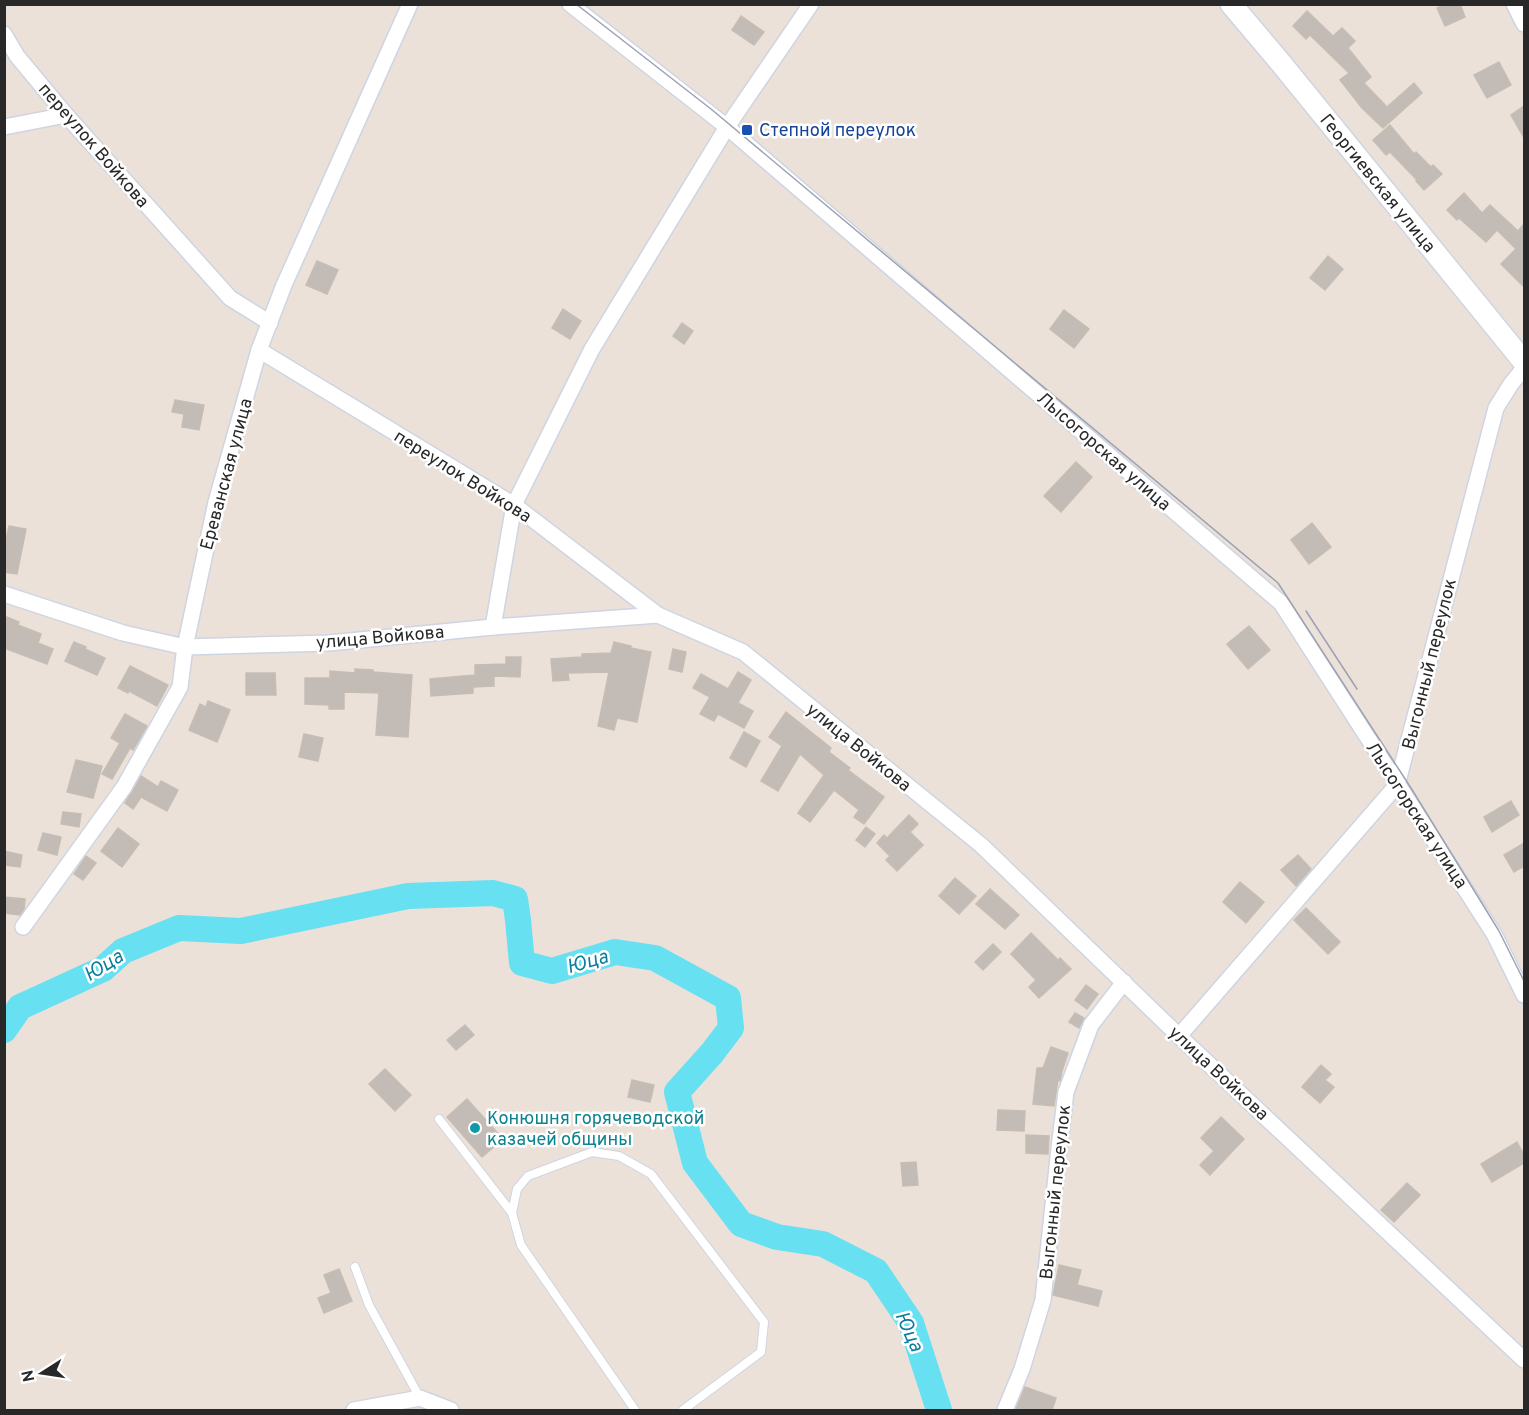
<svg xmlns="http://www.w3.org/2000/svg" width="1529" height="1415" font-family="Overpass,sans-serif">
<rect width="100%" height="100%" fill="#ebe1d9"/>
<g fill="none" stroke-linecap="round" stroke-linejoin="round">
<path stroke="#67e0f2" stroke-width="26" d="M4,1030L20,1007L103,969L123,951L179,928L241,931L408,896L493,893L515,899L518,920L522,963L552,971L615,952L655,958L728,998L731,1028L712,1053L677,1092L695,1163L741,1224L777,1237L823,1244L876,1271L911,1323L939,1410"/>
</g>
<g fill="#c3bbb6" stroke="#c6bdb3" stroke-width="1.5">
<path d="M1446,4H1460L1465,17L1445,26L1437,8Z"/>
<path d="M1307,11L1333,36L1342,28L1355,41L1348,48L1371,77L1364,83L1387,107L1414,83L1422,93L1383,128L1362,108L1340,80L1349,73L1310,35L1306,39L1293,26Z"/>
<path d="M741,16L764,32L754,45L732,30Z"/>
<path d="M1499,62L1511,85L1487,98L1474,75Z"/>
<path d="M1524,106V138L1511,115Z"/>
<path d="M1390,125L1414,154L1416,152L1431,167L1433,165L1442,174L1424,190L1416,181L1417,180L1390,152L1386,155L1373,140Z"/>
<path d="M1464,193L1482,213L1490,205L1518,231L1524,224V287L1501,264L1516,249L1497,230L1486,242L1459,218L1457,220L1447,210Z"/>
<path d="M1328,256L1343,269L1325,290L1310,278Z"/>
<path d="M317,261L338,270L327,294L306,285Z"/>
<path d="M563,309L581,321L570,339L552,328Z"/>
<path d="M1064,310L1089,329L1074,348L1050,329Z"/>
<path d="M682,323L693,331L684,344L673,336Z"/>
<path d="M175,400L204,405L199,430L182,427L184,414L172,412Z"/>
<path d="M1076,462L1092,477L1061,512L1044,496Z"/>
<path d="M1312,523L1331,547L1309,564L1291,540Z"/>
<path d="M9,526L26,529L17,574L4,572V547Z"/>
<path d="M4,616L19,622L18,625L41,634L38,643L53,649L47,664L4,648Z"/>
<path d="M1249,626L1270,650L1248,669L1227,644Z"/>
<path d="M74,642L86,647L85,649L105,658L97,675L65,661Z"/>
<path d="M614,642L631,646V648L651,652L637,722L617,718L614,730L598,726L609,672L568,673L569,680L553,681L551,659L582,657V654L611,653Z"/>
<path d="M673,649L686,652L682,672L669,669Z"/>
<path d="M506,657H521L520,677L494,676V686L473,687V693L431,696L430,679L475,675V665L506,664Z"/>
<path d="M130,666L168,685L157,706L129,691L128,693L118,688Z"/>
<path d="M355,669L373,670V672L412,675L408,737L376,735L379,693L344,692V709H329V705L305,704V678H330V671L355,673Z"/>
<path d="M738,672L751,680L738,703L753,711L744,728L718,714L714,721L700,714L710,697L693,688L701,674L728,689Z"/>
<path d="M246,673H275L276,695H246Z"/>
<path d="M208,701L230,710L217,742L189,730L200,704L206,707Z"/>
<path d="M786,712L831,748L829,752L850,768L848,770L884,797L864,824L854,817L859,810L834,790L810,822L798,813L824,775L800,754L778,791L761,781L782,746L769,737Z"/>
<path d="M125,714L147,726L133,750L130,748L112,779L102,774L120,743L111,738Z"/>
<path d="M744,732L760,741L746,767L730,758Z"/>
<path d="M304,734L323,738L318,761L299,757Z"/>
<path d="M76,760L102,766L93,798L67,792Z"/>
<path d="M141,776L158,787L161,781L178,790L167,811L141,797L133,809L125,803Z"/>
<path d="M1511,801L1519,815L1492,832L1484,817Z"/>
<path d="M63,812L81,814L79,827L61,824Z"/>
<path d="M909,815L918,824L910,832L923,845L897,871L886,860L890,856L877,843L884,835L887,838Z"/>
<path d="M866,827L875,834L865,847L856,840Z"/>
<path d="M118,828L139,844L122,867L101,851Z"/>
<path d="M43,833L61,837L57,855L38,850Z"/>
<path d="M1524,843V866L1514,872L1504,855Z"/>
<path d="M4,851L22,855L20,867L4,865Z"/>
<path d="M1298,855L1311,869L1296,886L1281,870Z"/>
<path d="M86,856L96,863L83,880L74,874Z"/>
<path d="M955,878L976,896L959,914L939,896Z"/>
<path d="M1240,882L1264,902L1246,923L1223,902Z"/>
<path d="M990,889L1019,915L1005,929L976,904Z"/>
<path d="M4,897L25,899L24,909L20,915L4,913Z"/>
<path d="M1306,908L1340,942L1328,954L1294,920Z"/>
<path d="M1031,933L1058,960L1060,958L1071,969L1039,998L1029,987L1036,980L1011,954Z"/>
<path d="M993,944L1001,952L983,970L975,962Z"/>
<path d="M1086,985L1098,994L1087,1009L1075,1000Z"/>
<path d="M1075,1013L1084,1018L1079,1028L1069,1022Z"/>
<path d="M465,1025L474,1035L456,1050L447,1040Z"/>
<path d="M1051,1047L1068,1053L1062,1071L1061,1077L1060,1081L1058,1080L1054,1106L1033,1104L1037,1068H1043Z"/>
<path d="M1321,1065L1331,1074L1325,1080L1334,1087L1320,1103L1302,1087Z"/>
<path d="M385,1069L411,1095L395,1111L369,1084Z"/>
<path d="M632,1080L654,1085L650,1102L628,1097Z"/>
<path d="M467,1099L503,1139L482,1157L447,1117Z"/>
<path d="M998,1110L1025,1111L1024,1131L997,1130Z"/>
<path d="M1221,1117L1244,1139L1210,1175L1200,1165L1214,1151L1201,1138Z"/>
<path d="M1026,1135L1049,1136L1048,1154L1026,1153Z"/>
<path d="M1517,1142L1524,1155V1163L1492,1182L1481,1164Z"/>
<path d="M916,1162L918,1185L903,1186L901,1163Z"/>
<path d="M1407,1183L1420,1195L1394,1222L1381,1210Z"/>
<path d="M1059,1265L1081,1270L1077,1285L1102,1291L1098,1306L1053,1295Z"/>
<path d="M339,1269L352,1301L324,1313L318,1298L331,1293L324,1275Z"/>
<path d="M1025,1387L1056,1398L1052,1410H1022L1016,1409Z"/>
</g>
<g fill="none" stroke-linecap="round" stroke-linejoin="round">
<defs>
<g id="service">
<path d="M439,1119L512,1213"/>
<path d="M355,1267L369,1305L420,1398"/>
<path d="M635,1410L521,1245L512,1213L517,1189L528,1176L592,1152L619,1156L651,1174L764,1322L761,1352L683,1410"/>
</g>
<g id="minor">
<path d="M570,4L727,127L1281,603L1494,934L1524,995"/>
<path d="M1514,4L1524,24"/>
<path d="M4,34L17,56L66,115L230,298L270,323"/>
<path d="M4,127L66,115"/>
<path d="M259,350L514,505L658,615"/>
<path d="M4,594L123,633L185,647L329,643L493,627L658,615L743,652L981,845L1179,1036L1524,1360"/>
<path d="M493,627L514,505L592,349L727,127L811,4"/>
<path d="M23,927L124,787L180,687L185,647L216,502L259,350L284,285L410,4"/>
<path d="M1179,1036L1397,785L1496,408L1511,384L1524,368"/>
<path d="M354,1410L420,1398L451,1410"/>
<path d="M1005,1410L1022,1369L1043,1300L1059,1148L1066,1092L1091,1025L1124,982"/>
</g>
<path id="secondary" d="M1231,4L1280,62L1524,362"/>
</defs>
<use href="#service" stroke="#ced5e2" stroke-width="10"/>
<use href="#minor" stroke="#ced5e2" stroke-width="18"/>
<use href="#secondary" stroke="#ced5e2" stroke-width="24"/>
<use href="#service" stroke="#fff" stroke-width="8"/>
<use href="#minor" stroke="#fff" stroke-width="15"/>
<use href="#secondary" stroke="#fff" stroke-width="21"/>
<g stroke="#9ca2b3" stroke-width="1.5">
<path d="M576,4L711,109L1278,583L1411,788L1499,931L1524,981"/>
<path d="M1306,611L1357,689"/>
</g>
</g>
<rect fill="#1a4fb4" stroke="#fff" stroke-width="2" x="741" y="124" width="12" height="12" rx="3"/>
<circle fill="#0f9aa8" stroke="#fff" stroke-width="2" cx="475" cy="1128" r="6"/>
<g text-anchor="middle" stroke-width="5" stroke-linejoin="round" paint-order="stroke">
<g font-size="18" fill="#164399" stroke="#fff" text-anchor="start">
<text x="759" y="136">Степной переулок</text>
</g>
<g font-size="18" fill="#282828" stroke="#fff">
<text transform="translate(94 145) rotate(49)" y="6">переулок Войкова</text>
<text transform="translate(1378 183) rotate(51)" y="6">Георгиевская улица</text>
<text transform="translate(1104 451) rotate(41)" y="6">Лысогорская улица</text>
<text transform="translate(226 474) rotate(-75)" y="6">Ереванская улица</text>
<text transform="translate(463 476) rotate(32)" y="6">переулок Войкова</text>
<text transform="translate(380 637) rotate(-5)" y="6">улица Войкова</text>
<text transform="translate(1429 664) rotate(-76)" y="6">Выгонный переулок</text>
<text transform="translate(859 747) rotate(39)" y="6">улица Войкова</text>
<text transform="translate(1417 815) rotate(57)" y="6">Лысогорская улица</text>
<text transform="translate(1219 1073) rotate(43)" y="6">улица Войкова</text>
<text transform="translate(1055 1192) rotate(-84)" y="6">Выгонный переулок</text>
</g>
<g font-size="18" fill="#0d838f" stroke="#fff" text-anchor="start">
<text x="487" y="1124">Конюшня горячеводской<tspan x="487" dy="21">казачей общины</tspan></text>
</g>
<g font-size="20" font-style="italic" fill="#097d9c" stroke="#fff">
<text transform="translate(587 961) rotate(-16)" y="7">Юца</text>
<text transform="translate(103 965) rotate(-32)" y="7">Юца</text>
<text transform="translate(910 1331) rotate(66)" y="7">Юца</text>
</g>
</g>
<rect width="1529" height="1415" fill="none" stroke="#282828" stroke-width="12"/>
<g transform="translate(42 1373) rotate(258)" stroke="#ffffff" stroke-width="4.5" paint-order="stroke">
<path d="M0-4.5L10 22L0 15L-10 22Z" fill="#282828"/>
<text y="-9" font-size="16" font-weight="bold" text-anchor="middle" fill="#282828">N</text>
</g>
</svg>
